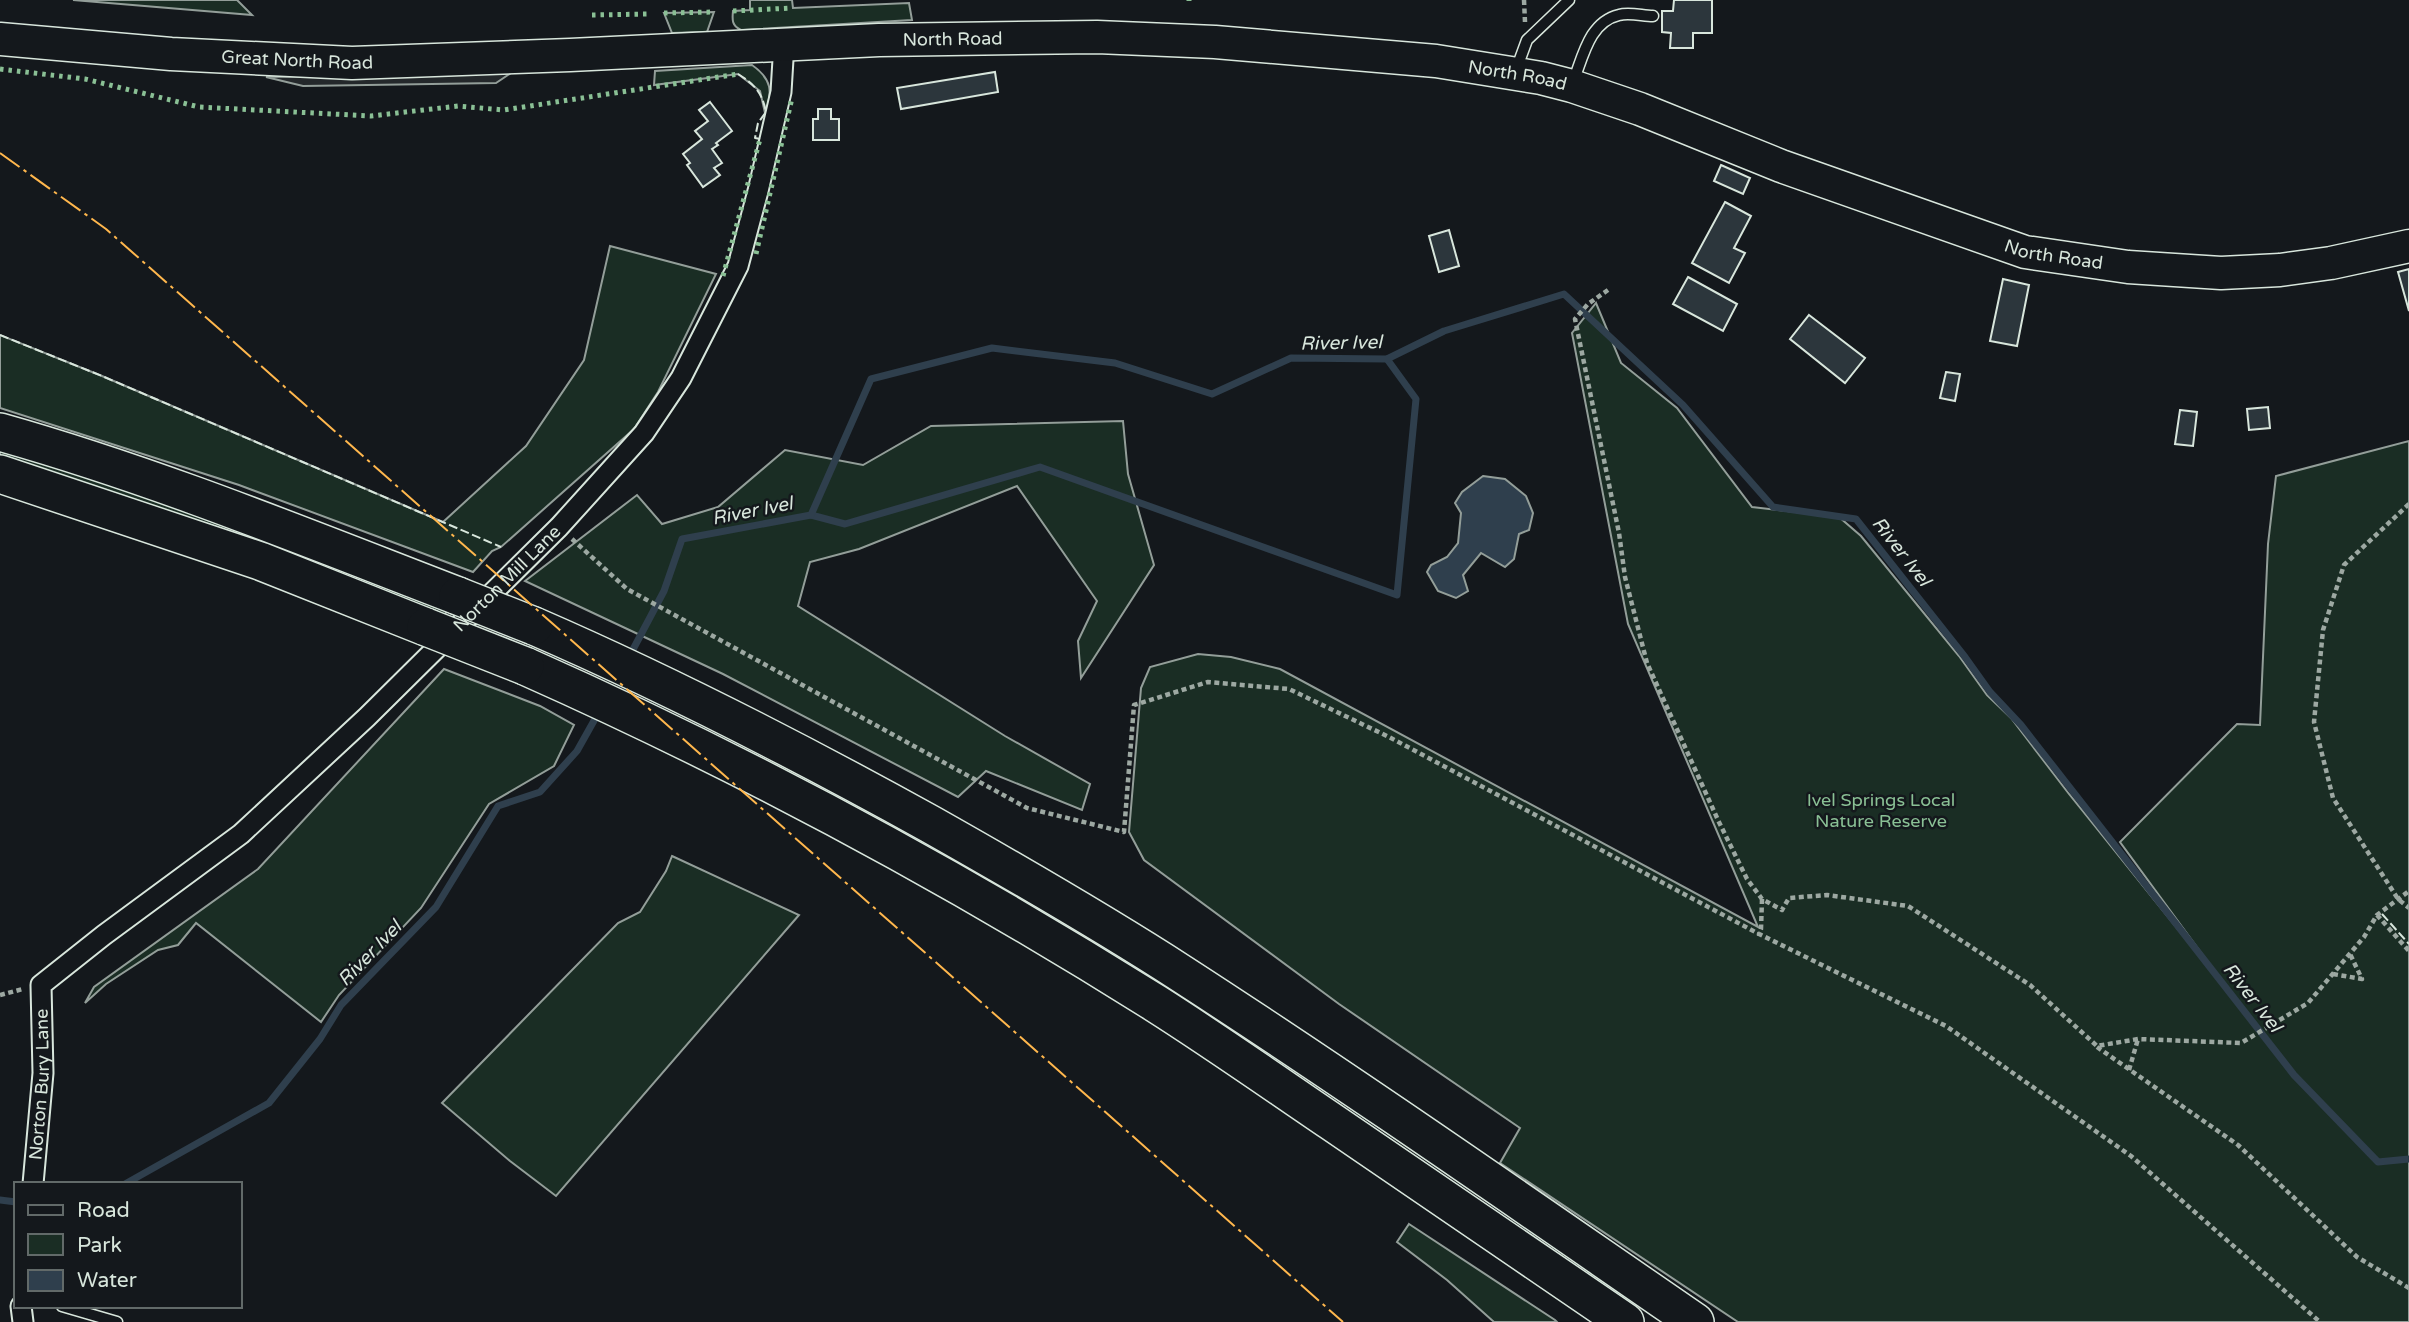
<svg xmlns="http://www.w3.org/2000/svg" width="2409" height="1322" font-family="'Varela Round',sans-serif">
<rect width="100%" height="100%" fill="#14181c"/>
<g fill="#1a2d24" stroke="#939e99" stroke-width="2">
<path d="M73,0H237L252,15Z"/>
<path d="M750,0H792L793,8L909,3L912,20L741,30C732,26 732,20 733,11L750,10Z"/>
<path d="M714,12L707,32L672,33L664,13Z"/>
<path d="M752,65C772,79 773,92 765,113L760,91L738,74L654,85L655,71Z"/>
<path d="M610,246L716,274L658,392L634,429L501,547L492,551L473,572L239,485L0,408V335L102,376L443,522L526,446L584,360Z"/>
<path d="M1596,303L1621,363L1677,408L1752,507L1839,517L1861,536L1959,656L1987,695L2011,718L2069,794L2243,1010L2120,842L2237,724L2260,725L2268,544L2276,476L2409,441V1322H1738L1500,1163L1520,1128L1339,1004L1144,860L1129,832L1141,688L1150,667L1198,654L1231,657L1280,669L1758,927L1628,624L1572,333Z"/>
<path d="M1123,421L1128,474L1154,565L1081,678L1078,641L1097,601L1017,486L859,549L810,562L798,606L1005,736L1090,784L1082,810L986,771L958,797L723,674L525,581L637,495L662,524L718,507L785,450L863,465L931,426Z"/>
<path d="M0,448L142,493L449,607L444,616L0,458Z"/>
<path d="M444,669L540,706L574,725L554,766L489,804L421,908L339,995L321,1022L196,923L178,945L158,950L106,984L85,1003L94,987L258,869Z"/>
<path d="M672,856L799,915L556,1196L510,1161L442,1103L618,923L640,912L666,871Z"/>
<path d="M1409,1224L1555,1320L1557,1322H1494L1447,1280L1397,1242Z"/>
</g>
<path fill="#24282b" stroke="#939e99" stroke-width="2" d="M511,73L496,83L303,86L266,77Z"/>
<path fill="#2f3f4d" stroke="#939e99" stroke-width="2" d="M1483,476L1505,479L1526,496L1533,513L1529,530L1519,534L1514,559L1505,567L1481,553L1463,575L1468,591L1456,598L1438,591L1427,572L1431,565L1447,557L1458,543L1461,513L1455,503L1462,492Z"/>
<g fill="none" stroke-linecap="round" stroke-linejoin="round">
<g stroke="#2f3f4d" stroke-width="7">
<path d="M811,515L845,524L1040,467L1397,595L1416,399L1387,359"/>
<path d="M629,657L664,591L682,539L811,515L871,379L992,348L1115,363L1212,394L1291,358L1387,359L1444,331L1564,294L1683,405L1773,507L1856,519L1965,657L1990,692L2021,725L2294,1075L2378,1162L2409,1159"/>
<path d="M125,1184L269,1103L320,1039L341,1005L436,907L498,806L540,792L577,751L600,710"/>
<path d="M0,1200L16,1202"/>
</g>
</g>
<g fill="#2c363c" stroke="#d8e6dc" stroke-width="2">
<path d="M1674,0H1712V33H1693V48H1670L1671,33L1662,32V11H1673Z"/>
<path d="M995,72L998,92L901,109L897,88Z"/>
<path d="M710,102L732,131L716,143L718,145L712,149L722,163L714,168L720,175L703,187L687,165L690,163L683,154L702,139L695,131L708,121L699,110Z"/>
<path d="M818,109H831V119H839V140H813V119H818Z"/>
<path d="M1721,165L1750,178L1743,194L1714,181Z"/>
<path d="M1725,202L1751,216L1734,248L1745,253L1729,283L1692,263Z"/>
<path d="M1449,230L1459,266L1439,272L1429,236Z"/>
<path d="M2409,269V311L2398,272Z"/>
<path d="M1688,277L1737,304L1723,331L1673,304Z"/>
<path d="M2003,279L2029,285L2017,346L1990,341Z"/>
<path d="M1809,315L1865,358L1845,383L1790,339Z"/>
<path d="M1946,372L1960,374L1955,401L1940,398Z"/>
<path d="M2268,407L2270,428L2249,430L2247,409Z"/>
<path d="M2180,410L2197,412L2193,446L2175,444Z"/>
</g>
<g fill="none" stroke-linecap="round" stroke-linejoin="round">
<defs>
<g id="service">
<path d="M1516,70L1527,40L1569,0"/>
<path d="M1573,82C1583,57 1589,22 1619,15C1629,12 1643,16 1653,16"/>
<path d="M62,1306L117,1322"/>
</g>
<g id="minor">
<path id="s1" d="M33,1184L43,1073L41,985L104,935L241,834L367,717L559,527L644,433L681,378L738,266L758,191L781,92L784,43"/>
<path d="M21,1306L23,1322"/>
</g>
<g id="primary">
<path id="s2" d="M0,39L171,54L352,63L570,55L879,40L1097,37L1215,42L1436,61L1541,78L1572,86L1640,109L1781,166L2025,252L2128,267L2221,273L2280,270L2331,263L2409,246"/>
</g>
<g id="motorway">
<path d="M0,432C156,476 307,538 458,596"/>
<path d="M0,474L260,561L426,627"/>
<path d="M534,626C670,685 800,752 930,824C1015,872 1100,921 1182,974C1355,1086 1525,1205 1695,1322"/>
<path d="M525,666C743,763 953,876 1155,1003C1215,1041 1273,1082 1332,1122C1430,1189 1528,1255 1625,1322"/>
</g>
</defs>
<use href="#service" stroke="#d8e6dc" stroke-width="13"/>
<use href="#minor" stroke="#d8e6dc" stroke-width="23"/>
<use href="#primary" stroke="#d8e6dc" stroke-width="35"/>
<use href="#motorway" stroke="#d8e6dc" stroke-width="40"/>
<g stroke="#9da8a2" stroke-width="4.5" stroke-dasharray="5 3.5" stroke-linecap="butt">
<path d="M1524,0L1525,22"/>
<path d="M1608,290L1588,304L1575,319L1619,533L1625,577L1647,663L1718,820L1747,879L1762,899L1782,910L1789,898L1827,895L1908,906L2030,985L2097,1046L2138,1039L2241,1043L2308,1003L2364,937L2377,915L2409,891"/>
<path d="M2409,504L2344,565L2323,630L2314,722L2333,798L2398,899L2409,908"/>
<path d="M572,539L627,589L1027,808L1124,832L1134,705L1208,682L1289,689L1389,737L1759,934"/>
<path d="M1762,899L1761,929L1759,934L1946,1026L2131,1156L2320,1322"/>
<path d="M2377,915L2409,951"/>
<path d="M2333,974L2362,979L2350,954"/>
<path d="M0,995L23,989"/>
<path d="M2097,1047L2238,1145L2357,1257L2409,1288"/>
<path d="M2129,1070L2138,1039"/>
</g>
<use href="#service" stroke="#14181c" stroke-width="10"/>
<use href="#minor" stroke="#14181c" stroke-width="19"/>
<use href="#primary" stroke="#14181c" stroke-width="32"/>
<use href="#motorway" stroke="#14181c" stroke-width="37"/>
<defs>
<g id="motorway-bridge">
<path d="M458,596L534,626"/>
<path d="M426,627L525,666"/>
</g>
</defs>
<use href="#motorway-bridge" stroke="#d8e6dc" stroke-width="40" stroke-linecap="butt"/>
<use href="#motorway-bridge" stroke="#14181c" stroke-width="37"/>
<g stroke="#8ac095" stroke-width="5" stroke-dasharray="3.5 5" stroke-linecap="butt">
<path d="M1189,0V1"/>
<path d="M733,11L792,8"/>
<path d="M664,13L714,12"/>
<path d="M592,15L649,14"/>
<path d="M0,69L85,79L199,107L371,116L458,106L504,110L738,74"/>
<path d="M756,254L792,98"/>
<path d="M723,276L760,139"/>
</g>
<g stroke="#d8e6dc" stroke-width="2" stroke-dasharray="9 3.5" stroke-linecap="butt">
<path d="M738,74C754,84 762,92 766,112L758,123L755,138L760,139"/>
<path d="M0,335L102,376L501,547"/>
<path d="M2382,914L2409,944"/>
</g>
<path stroke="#ffb74d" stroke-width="2" stroke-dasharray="24 5 3.5 5" stroke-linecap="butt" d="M0,153L106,229L1343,1322"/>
</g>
<g text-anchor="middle" stroke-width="5" stroke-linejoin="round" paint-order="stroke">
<g font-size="18" fill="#d8e6dc" stroke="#14181c">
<text dy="6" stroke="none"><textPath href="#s2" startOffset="954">North Road</textPath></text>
<text dy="6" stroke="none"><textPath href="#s2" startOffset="298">Great North Road</textPath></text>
<text dy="6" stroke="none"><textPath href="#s2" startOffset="1521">North Road</textPath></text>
<text dy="6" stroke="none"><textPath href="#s2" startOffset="2088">North Road</textPath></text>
<text dy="6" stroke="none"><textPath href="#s1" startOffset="819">Norton Mill Lane</textPath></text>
<text dy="6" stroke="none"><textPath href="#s1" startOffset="100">Norton Bury Lane</textPath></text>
</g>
<g font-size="18" fill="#8ac095" stroke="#14181c">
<text x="1881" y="806">Ivel Springs Local<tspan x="1881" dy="21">Nature Reserve</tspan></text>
</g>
<g font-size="19" font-style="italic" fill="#d8e6dc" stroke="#14181c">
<text transform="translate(1341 342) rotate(-1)" y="7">River Ivel</text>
<text transform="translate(752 510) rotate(-11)" y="7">River Ivel</text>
<text transform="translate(1902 551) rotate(52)" y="7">River Ivel</text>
<text transform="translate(369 953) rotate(-46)" y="7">River Ivel</text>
<text transform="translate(2253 997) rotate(52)" y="7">River Ivel</text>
</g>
</g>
<rect x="14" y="1182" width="228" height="126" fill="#14181c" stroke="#626a69" stroke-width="2"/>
<rect x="28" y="1205" width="35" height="10" fill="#14181c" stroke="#626a69" stroke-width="2"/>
<text x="77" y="1217" font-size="21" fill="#d8e6dc">Road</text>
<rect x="28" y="1234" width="35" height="21" fill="#1a2d24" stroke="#626a69" stroke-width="2"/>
<text x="77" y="1252" font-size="21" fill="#d8e6dc">Park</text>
<rect x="28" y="1270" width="35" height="21" fill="#2f3f4d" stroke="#626a69" stroke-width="2"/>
<text x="77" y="1287" font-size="21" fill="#d8e6dc">Water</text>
</svg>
